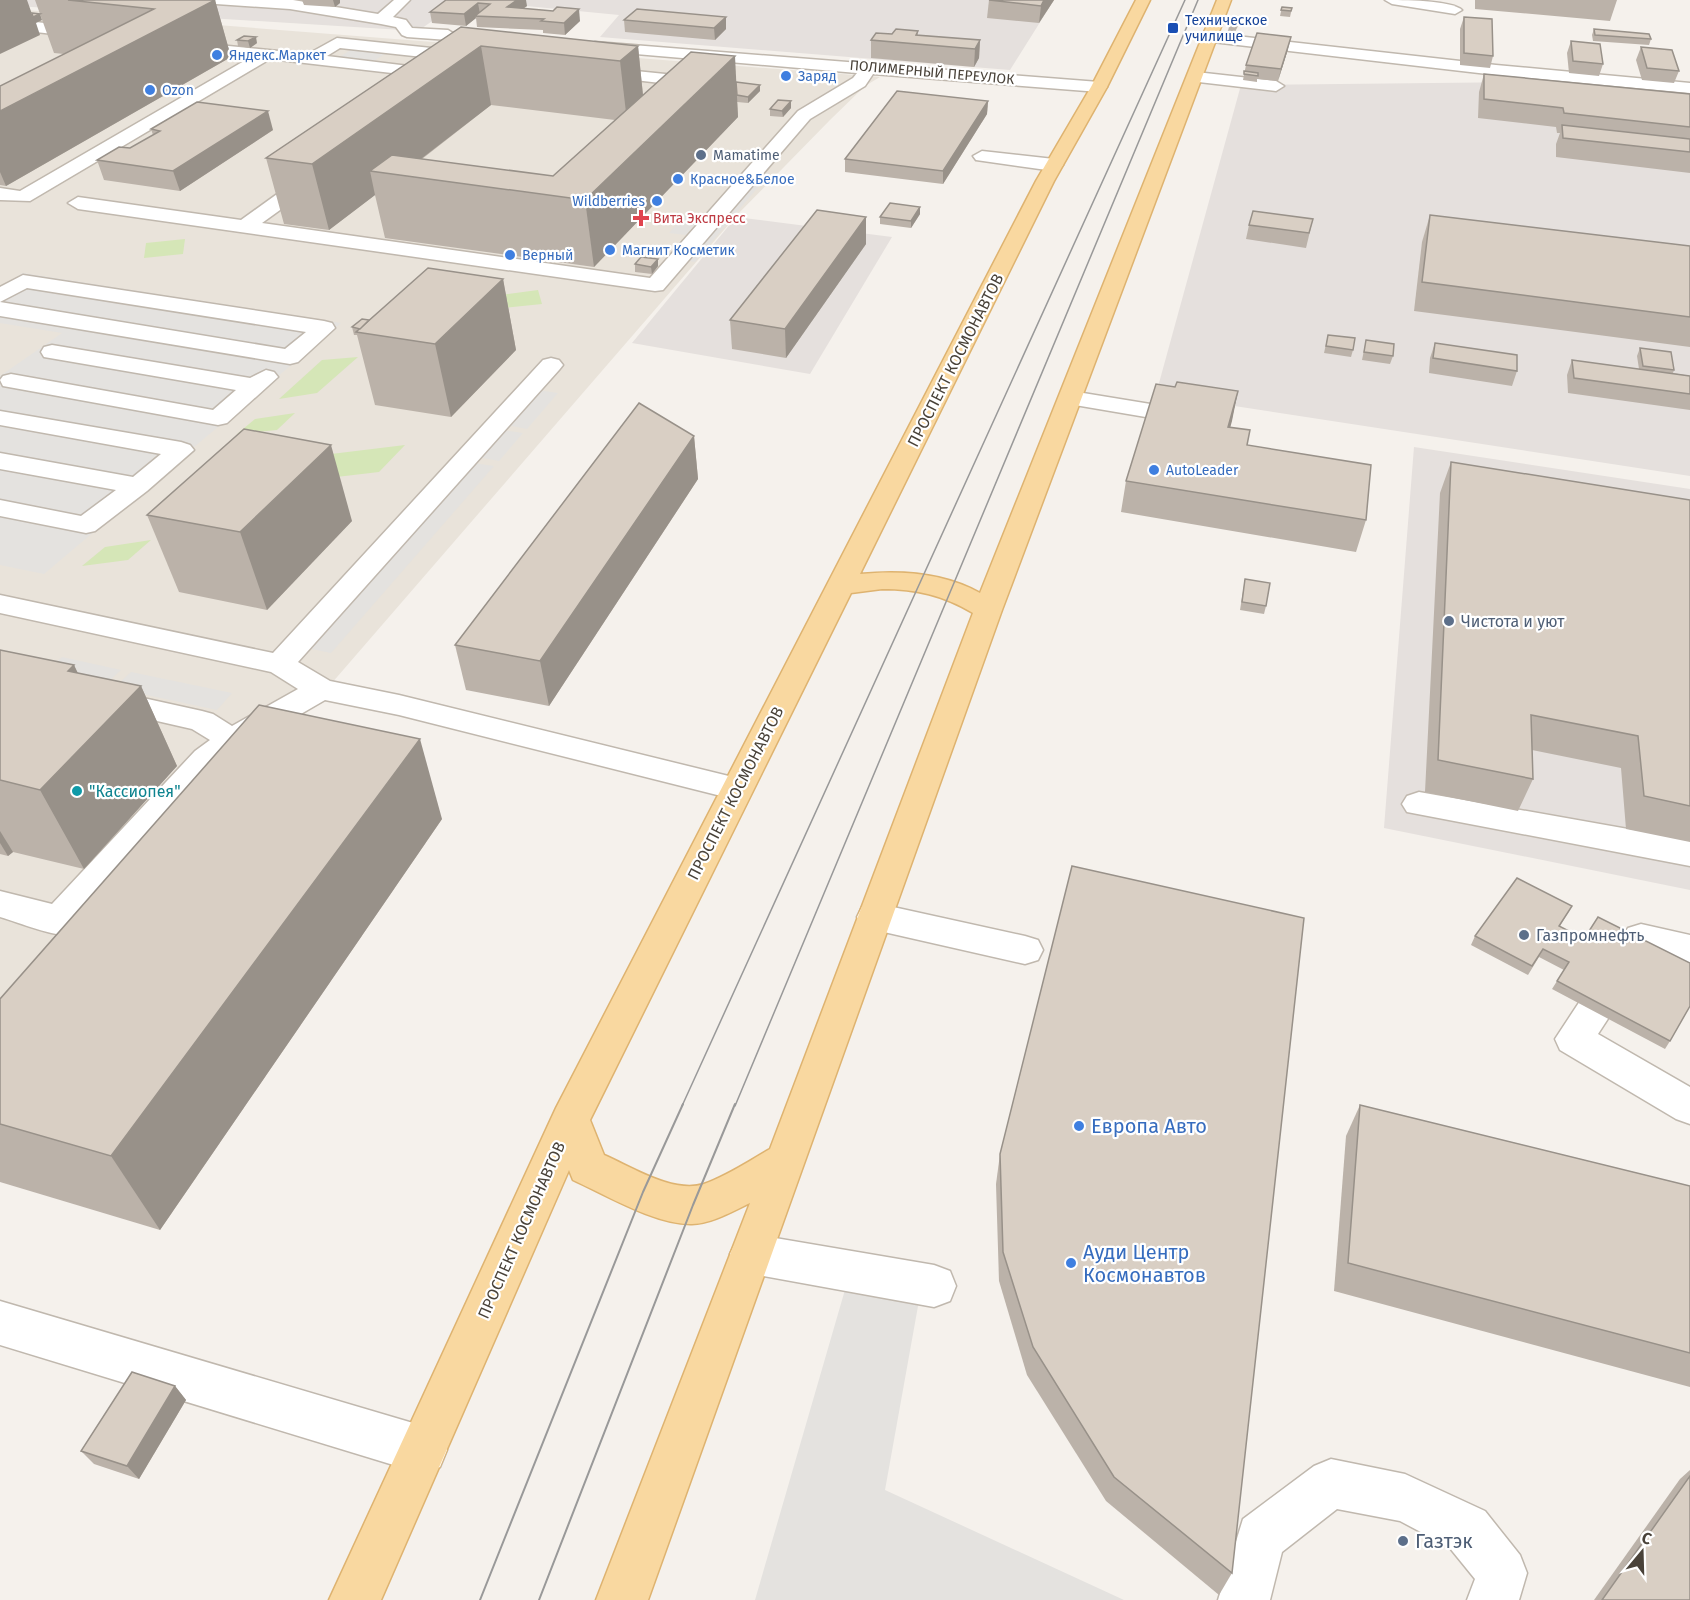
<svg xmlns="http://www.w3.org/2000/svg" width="1690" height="1600" font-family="'Fira Sans',sans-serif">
<rect width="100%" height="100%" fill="#f5f1ec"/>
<path fill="#e9e3da" d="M0,8L880,77L865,86L830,120L736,216L299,721L0,1010Z"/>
<g fill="#e5e0dd">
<path d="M0,0H462L418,31L0,5Z"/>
<path d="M465,0H1054L1010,70L600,37L619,15Z"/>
<path d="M1536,82L1690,94V476L1156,394L1241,85Z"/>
<path d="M736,217L892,237L810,374L632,343Z"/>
<path d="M1414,447L1690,489V890L1384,828Z"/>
</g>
<g fill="#d5e6b7">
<path d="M185,239L183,254L144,258L146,243Z"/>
<path d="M538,290L542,304L503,308L500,295Z"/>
<path d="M358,357L317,393L279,399L322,360Z"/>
<path d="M295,413L277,430L237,434L255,419Z"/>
<path d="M405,445L379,472L260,486L290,459Z"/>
<path d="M151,540L128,560L82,566L105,547Z"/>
</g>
<g fill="#e4e2df">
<path d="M354,48L388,52L372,62L338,58Z"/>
<path d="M761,172L770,173L695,262L685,260Z"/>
<path d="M685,216L702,218L686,235L669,233Z"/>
<path d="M23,273L341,323L44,574L0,565V376L62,333L0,323V288Z"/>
<path d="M538,390L558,393L527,429L507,425Z"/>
<path d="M502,430L523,433L499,461L478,457Z"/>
<path d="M473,463L494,466L331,653L307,648Z"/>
<path d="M62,657L121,670L104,686L44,674Z"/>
<path d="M131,672L232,693L217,710L114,688Z"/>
<path d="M849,1276L920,1295L885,1490L1124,1600H755Z"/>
</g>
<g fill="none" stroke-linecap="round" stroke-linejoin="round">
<defs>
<g id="minor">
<path d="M209,0H293L378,14L394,0H410L393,17L406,20L412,28L448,30L456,35L448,40L407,37L402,35L396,27L381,24L290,9L216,4Z"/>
<path d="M1385,0C1402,0 1451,0 1462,10L1455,14L1392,4Z"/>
<path d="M0,18L89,28L97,33L89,38L0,28Z"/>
<path d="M1210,33L1496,65L1690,83V93L1496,75L1204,41L1202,38L1204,35Z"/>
<path d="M337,38L469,52L477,57L469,62L340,48L327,56L450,71L452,74L444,79L270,59L30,201L0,200V188L20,191L251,57L185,49L179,47L177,44L179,41L308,54Z"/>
<path d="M595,42L1099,82L1107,87L1099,92L873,74L865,86L810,119L663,290L655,291L78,209L68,203L78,197L241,220L309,171L316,169L325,175L323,179L262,223L650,278L798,111L853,78L857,73L589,50L587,47Z"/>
<path d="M597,67L704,78L712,83L704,88L591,75L589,72Z"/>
<path d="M1196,72L1276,81L1284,86L1276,91L1190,81L1188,77L1190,73Z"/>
<path d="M982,151L1054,159L1063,165L1054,171L976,160L973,156Z"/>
<path d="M23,275L324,321L332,323L335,328L298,362L290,364L0,316V302L285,349L306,332L27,288L0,302V287Z"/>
<path d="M52,345L250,378L266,370L274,372L278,377L227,423L218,425L3,386L0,380L3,376L11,374L213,410L236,390L44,357L41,352L44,347Z"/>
<path d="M551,358L559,360L563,365L559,370L298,662L330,681L399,695L749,781L753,789L749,797L737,800L399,715L325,700L256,740L265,751L260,759L249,762L233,755L217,767L87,913L91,914L96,924L91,934C64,942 27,925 0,917V891L52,904L195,751L210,740L192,729L96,707L92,700L96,693L107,690L202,711L213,714L232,726L298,689L271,672L0,613V595L273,653L543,360Z"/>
<path d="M1071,391L1187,410L1196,412L1199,417L1196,422L1187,424L1063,403L1059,398L1063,393Z"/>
<path d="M0,411L181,442L190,445L194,450L147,491L95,531L86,533L0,516V500L81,516L116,490L0,469V453L133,477L161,454L0,425Z"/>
<path d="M1419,792L1690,840V866L1407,812L1402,804L1407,796Z"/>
<path d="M875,903L1025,936L1038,940L1043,950L1038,960L1025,964L862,927L857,917L862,907Z"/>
<path d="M1641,924L1690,935V963L1650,954L1598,1034L1690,1087V1124L1676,1119L1560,1050L1555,1039L1628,928Z"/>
<path d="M752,1234L934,1265L950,1271L956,1286L950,1301L934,1307L752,1274L737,1268L730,1254L737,1240Z"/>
<path d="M0,1301L423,1426L440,1433L447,1450L440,1467L423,1474L0,1345Z"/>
<path d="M1331,1459L1405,1474L1485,1511L1520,1555L1527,1573L1519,1600H1467L1475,1579L1449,1547L1400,1521L1337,1509L1282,1552L1270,1600H1218L1243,1519L1314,1466Z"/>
</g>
<path id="major" d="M1136,0H1150L1107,87L1054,181L860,574C900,570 945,573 980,593L1217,0H1231L1002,610L648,1600H596L750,1203C733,1211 711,1224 692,1224C656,1225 606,1195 573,1180L569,1170L381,1600H329L556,1108L1036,181L1091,87ZM882,589C916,589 943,595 973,613L770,1149C749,1161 727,1176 704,1184C673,1194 632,1167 604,1155L590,1120L851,593Z"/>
</defs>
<use href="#minor" stroke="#c0b8ae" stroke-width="3"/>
<use href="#major" stroke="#deb370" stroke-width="3"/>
<use href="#minor" fill="#fff" fill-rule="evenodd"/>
<use href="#major" fill="#f9d8a0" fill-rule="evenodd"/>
<g stroke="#999" stroke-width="1.5">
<path d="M682,1106L1185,0"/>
<path d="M735,1106L1198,0"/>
</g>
<g stroke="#999" stroke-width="2">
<path d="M480,1600L643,1192L683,1104"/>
<path d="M539,1600L693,1205L735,1104"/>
</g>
</g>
<g fill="#bbb2a9" fill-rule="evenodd">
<path d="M35,0H215L231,57L6,186L0,185V86L64,54L54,53Z"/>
<path d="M302,0H340V3L335,7L304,5Z"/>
<path d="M446,0L527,6L524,8L580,21L565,35L543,33V30L477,27L476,18L466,26L432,23L430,12Z"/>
<path d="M989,0H1054L1039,23L987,18Z"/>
<path d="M1475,0H1617L1610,21L1475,9Z"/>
<path d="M1282,7L1292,8L1290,17L1280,16Z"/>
<path d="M1464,17L1493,56L1490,68L1460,65V29Z"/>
<path d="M624,20L726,29L715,40L625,32Z"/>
<path d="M1229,26H1238L1235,32H1228Z"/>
<path d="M461,27L638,46L643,95L736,82L760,85V91L748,103L737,102L738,117L594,267L385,238L375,195L329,230L284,224L266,158ZM491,105L615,120L553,176L422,159Z"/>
<path d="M1594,29L1651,39L1649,45L1593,41L1592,35Z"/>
<path d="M918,31V35L980,40L979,58L974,67L871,58V40L892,34Z"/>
<path d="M237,40L257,43L250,48L238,46Z"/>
<path d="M1571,41L1603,64L1599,76L1569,73L1567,53Z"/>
<path d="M1641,47L1679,71L1674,83L1642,80L1636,60Z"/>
<path d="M1288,49L1278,81L1257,79V82L1243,80L1246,65Z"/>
<path d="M1484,74L1690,94V173L1556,157V144L1560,133H1557L1556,127L1478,118L1479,92Z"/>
<path d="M988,101L987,114L943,184L845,172V159Z"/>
<path d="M791,108L783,117L770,116V109Z"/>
<path d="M151,129L273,130L180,191L104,180L97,160L130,148L153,135Z"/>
<path d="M920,207V214L911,228L880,224V217Z"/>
<path d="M1430,215L1690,246V347L1414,311L1422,242Z"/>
<path d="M866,217V244L786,358L732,349L730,320Z"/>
<path d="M1313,219L1306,248L1246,239L1249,225Z"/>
<path d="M635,264L658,266L652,274L635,272Z"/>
<path d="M503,279L516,350L451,417L375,405L357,335H354L352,327L369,320Z"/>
<path d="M1328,335L1353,350L1351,357L1324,353Z"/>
<path d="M1366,340L1393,356L1390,364L1362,360Z"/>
<path d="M1435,343L1517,371L1512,386L1429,373L1430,358Z"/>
<path d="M1640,348L1674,370L1673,373L1690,376V410L1568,393L1567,375L1572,360L1639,369L1637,356Z"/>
<path d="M1175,387L1238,391L1230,427L1247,445L1366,520L1356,552L1121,512L1126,481Z"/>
<path d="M694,436L698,479L549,706L466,690L455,645Z"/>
<path d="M1451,462L1690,500V842L1626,829L1621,768L1532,750L1533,779L1518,811L1425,792L1440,493Z"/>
<path d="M147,515L352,521L267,610L179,592Z"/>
<path d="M1245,579L1266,606L1264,614L1240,610Z"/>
<path d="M0,650L74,665L77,673L141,686L177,766L84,869L13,852L8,856L0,854Z"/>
<path d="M442,819L160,1230L0,1182V999Z"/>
<path d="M1572,906L1560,926L1670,1041L1665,1049L1552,989L1564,970L1539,957L1528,975L1471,945L1475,936Z"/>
<path d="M1360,1105L1690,1186V1387L1334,1291L1346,1136Z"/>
<path d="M1000,1154L1232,1573L1219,1595L1106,1501L1027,1375L999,1281L996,1184Z"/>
<path d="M175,1386L186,1400L139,1479L94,1464L81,1451Z"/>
<path d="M1690,1470V1600H1594L1680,1479Z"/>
</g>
<g fill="#989189">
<path d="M0,0H27L33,17L40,14L42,20L36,23L40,35L0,54Z"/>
<path d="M215,0L231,57L6,186L0,172V111Z"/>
<path d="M333,0H340V3L335,7Z"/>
<path d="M517,0H526L527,6L511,17L507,7Z"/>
<path d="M1044,0H1054L1039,23L1041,6Z"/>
<path d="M478,3L480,14L475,16L476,18L466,26L464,14Z"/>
<path d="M579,9L580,21L565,35L564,23Z"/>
<path d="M726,17V29L715,40L714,28Z"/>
<path d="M256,37L257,43L250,48L248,41Z"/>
<path d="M1291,37L1288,49L1278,81L1281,69Z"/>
<path d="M980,40L979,58L974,67L975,49Z"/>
<path d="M481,46L491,105L400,175L370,171L375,195L329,230L312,164Z"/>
<path d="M638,46L644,106L627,121L620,61Z"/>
<path d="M735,56L738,117L594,267L585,200Z"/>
<path d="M760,85V91L748,103V97Z"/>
<path d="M791,101V108L783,117L782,111Z"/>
<path d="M988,101L987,114L943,184V171Z"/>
<path d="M268,111L273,130L180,191L173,171Z"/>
<path d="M920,207V214L911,228V221Z"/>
<path d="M866,217V244L786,358L785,329Z"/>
<path d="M658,259V266L652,274L651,267Z"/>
<path d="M503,279L516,350L451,417L435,344Z"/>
<path d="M1238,391L1232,421L1222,457L1228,427Z"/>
<path d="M694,436L698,479L549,706L540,661Z"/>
<path d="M331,445L352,521L267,610L240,532Z"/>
<path d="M74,665L103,725L141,686L177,766L84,869L40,790L68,671Z"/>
<path d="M420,739L442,819L160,1230L111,1156Z"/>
<path d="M0,831L13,852L8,856L0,843Z"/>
<path d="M175,1386L186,1400L139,1479L127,1466Z"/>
</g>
<g fill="#d9cfc4" stroke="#989189" stroke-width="1.5">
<path d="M68,0H215L0,111V86L154,9Z"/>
<path d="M446,0H517L507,7L553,11L557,7L579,9L564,23L541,21L544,19L475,16L490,4L478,3L464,14L430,12Z"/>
<path d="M989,0H1044L1041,6Z"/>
<path d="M1282,7L1292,8L1291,11L1281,10Z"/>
<path d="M637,9L726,17L714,28L624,20Z"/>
<path d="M32,13L40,14L33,17Z"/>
<path d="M1464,17L1492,19L1493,56L1464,53Z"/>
<path d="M1232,19L1239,20L1236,26H1229Z"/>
<path d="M461,27L638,46L620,61L481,46L312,164L266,158Z"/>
<path d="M896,29L918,31L916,35L980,40L975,49L871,40L876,33L892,34Z"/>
<path d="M1594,29L1649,34L1651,39L1595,35Z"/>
<path d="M1257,33L1291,37L1281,69L1246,65Z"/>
<path d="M244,36L256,37L248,41L237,40Z"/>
<path d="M1571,41L1600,44L1603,64L1573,61Z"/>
<path d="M1641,47L1672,50L1679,71L1647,68Z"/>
<path d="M691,52L735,56L585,200L370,171L392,155L553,176Z"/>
<path d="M1244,71L1258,73V76L1244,74Z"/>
<path d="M1484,74L1690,94V127L1564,113L1563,108L1484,99Z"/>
<path d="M736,82L760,85L748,97L737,95Z"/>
<path d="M897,91L988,101L943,171L845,159Z"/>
<path d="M778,100L791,101L782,111L770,109Z"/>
<path d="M197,102L268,111L173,171L97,160L119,147L130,148L160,131L151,129Z"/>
<path d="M1562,125L1690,139V152L1563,138Z"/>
<path d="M890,203L920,207L911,221L880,217Z"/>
<path d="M817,210L866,217L785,329L730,320Z"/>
<path d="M1253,211L1313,219L1309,233L1249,225Z"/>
<path d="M1430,215L1690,246V317L1422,282Z"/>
<path d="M641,257L658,259L651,267L635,264Z"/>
<path d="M428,268L503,279L435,344L356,332Z"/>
<path d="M362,319L369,320L360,329L352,327Z"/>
<path d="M1328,335L1355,338L1353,350L1326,346Z"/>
<path d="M1366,340L1394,344L1393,356L1364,352Z"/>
<path d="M1435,343L1517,355V371L1433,358Z"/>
<path d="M1640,348L1671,352L1674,370L1643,366Z"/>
<path d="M1572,360L1690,376V394L1574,378Z"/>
<path d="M1177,382L1238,391L1228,427L1250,430L1247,445L1371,465L1366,520L1126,481L1156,384L1175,387Z"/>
<path d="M639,403L694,436L540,661L455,645Z"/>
<path d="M244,429L331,445L240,532L147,515Z"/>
<path d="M1451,462L1690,500V806L1644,796L1638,736L1531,715L1533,779L1438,760Z"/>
<path d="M1245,579L1270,583L1266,606L1242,602Z"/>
<path d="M0,650L74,665L68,671L141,686L40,790L0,780Z"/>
<path d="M259,705L420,739L111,1156L0,1124V999Z"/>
<path d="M1072,866L1304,918L1232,1573L1114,1477L1033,1347L1003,1252L1000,1154Z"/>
<path d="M1517,878L1572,906L1559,926L1584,939L1598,917L1690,963V1006L1670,1041L1557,981L1569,962L1543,949L1532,966L1475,936Z"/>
<path d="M1360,1105L1690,1186V1353L1348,1263Z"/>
<path d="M132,1372L175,1386L127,1466L81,1451Z"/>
<path d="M1690,1476V1600H1602Z"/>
</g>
<rect fill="#1a4fb4" stroke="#fff" stroke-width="2" x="1167" y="22" width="12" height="12" rx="3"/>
<g fill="#3f7fe0" stroke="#fff" stroke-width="2">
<circle cx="217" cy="55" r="6"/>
<circle cx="786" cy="76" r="6"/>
<circle cx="150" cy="90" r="6"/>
<circle cx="678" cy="179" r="6"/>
<circle cx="657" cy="201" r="6"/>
<circle cx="610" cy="250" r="6"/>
<circle cx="510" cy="255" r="6"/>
<circle cx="1154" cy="470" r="6"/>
<circle cx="1079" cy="1126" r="6"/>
<circle cx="1071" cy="1263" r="6"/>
</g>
<g fill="#5c6f8a" stroke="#fff" stroke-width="2">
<circle cx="701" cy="155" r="6"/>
<circle cx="1449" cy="621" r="6"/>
<circle cx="1524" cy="935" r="6"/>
<circle cx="1403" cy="1541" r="6"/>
</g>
<path fill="#e0444e" stroke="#fff" stroke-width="2" d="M638 209h6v6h6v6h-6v6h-6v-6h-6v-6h6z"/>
<circle fill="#0f9aa8" stroke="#fff" stroke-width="2" cx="77" cy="791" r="6"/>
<g text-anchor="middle" stroke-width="4.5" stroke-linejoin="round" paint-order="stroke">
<g font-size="14" fill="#164399" stroke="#fff" text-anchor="start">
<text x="1185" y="25">Техническое<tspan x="1185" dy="16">училище</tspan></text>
</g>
<g font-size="14" fill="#366cbe" stroke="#fff" text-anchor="start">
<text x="229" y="60">Яндекс.Маркет</text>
<text x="798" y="81">Заряд</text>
<text x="162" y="95">Ozon</text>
<text x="690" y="184">Красное&amp;Белое</text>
<text x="645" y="206" text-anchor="end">Wildberries</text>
<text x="622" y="255">Магнит Косметик</text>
<text x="522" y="260">Верный</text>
<text x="1166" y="475">AutoLeader</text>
</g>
<g font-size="14" fill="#494239" stroke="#fff">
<text transform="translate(932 72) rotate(5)" y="5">ПОЛИМЕРНЫЙ ПЕРЕУЛОК</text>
</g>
<g font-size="14" fill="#4e5e75" stroke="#fff" text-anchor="start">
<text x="713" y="160">Mamatime</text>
</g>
<g font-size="14" fill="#be3a42" stroke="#fff" text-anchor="start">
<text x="653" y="223">Вита Экспресс</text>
</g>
<g font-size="16" fill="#494239" stroke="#fff">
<text transform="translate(955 360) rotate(-63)" y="6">ПРОСПЕКТ КОСМОНАВТОВ</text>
<text transform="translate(735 793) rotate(-63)" y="6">ПРОСПЕКТ КОСМОНАВТОВ</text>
<text transform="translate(521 1230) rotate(-66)" y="6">ПРОСПЕКТ КОСМОНАВТОВ</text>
</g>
<g font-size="16" fill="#4e5e75" stroke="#fff" text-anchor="start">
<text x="1461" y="627">Чистота и уют</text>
<text x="1536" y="941">Газпромнефть</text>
</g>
<g font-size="16" fill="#0d838f" stroke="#fff" text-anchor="start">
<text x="89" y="797">"Кассиопея"</text>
</g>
<g font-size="20" fill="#366cbe" stroke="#fff" text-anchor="start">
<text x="1091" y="1133">Европа Авто</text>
<text x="1083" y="1259">Ауди Центр<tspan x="1083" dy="23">Космонавтов</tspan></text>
</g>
<g font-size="20" fill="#4e5e75" stroke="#fff" text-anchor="start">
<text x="1415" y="1548">Газтэк</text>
</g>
</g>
<g transform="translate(1642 1552) rotate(19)" stroke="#ffffff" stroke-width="4.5" paint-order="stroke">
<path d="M0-4.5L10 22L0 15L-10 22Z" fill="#494239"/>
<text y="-9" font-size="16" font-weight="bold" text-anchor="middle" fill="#494239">С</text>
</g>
</svg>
